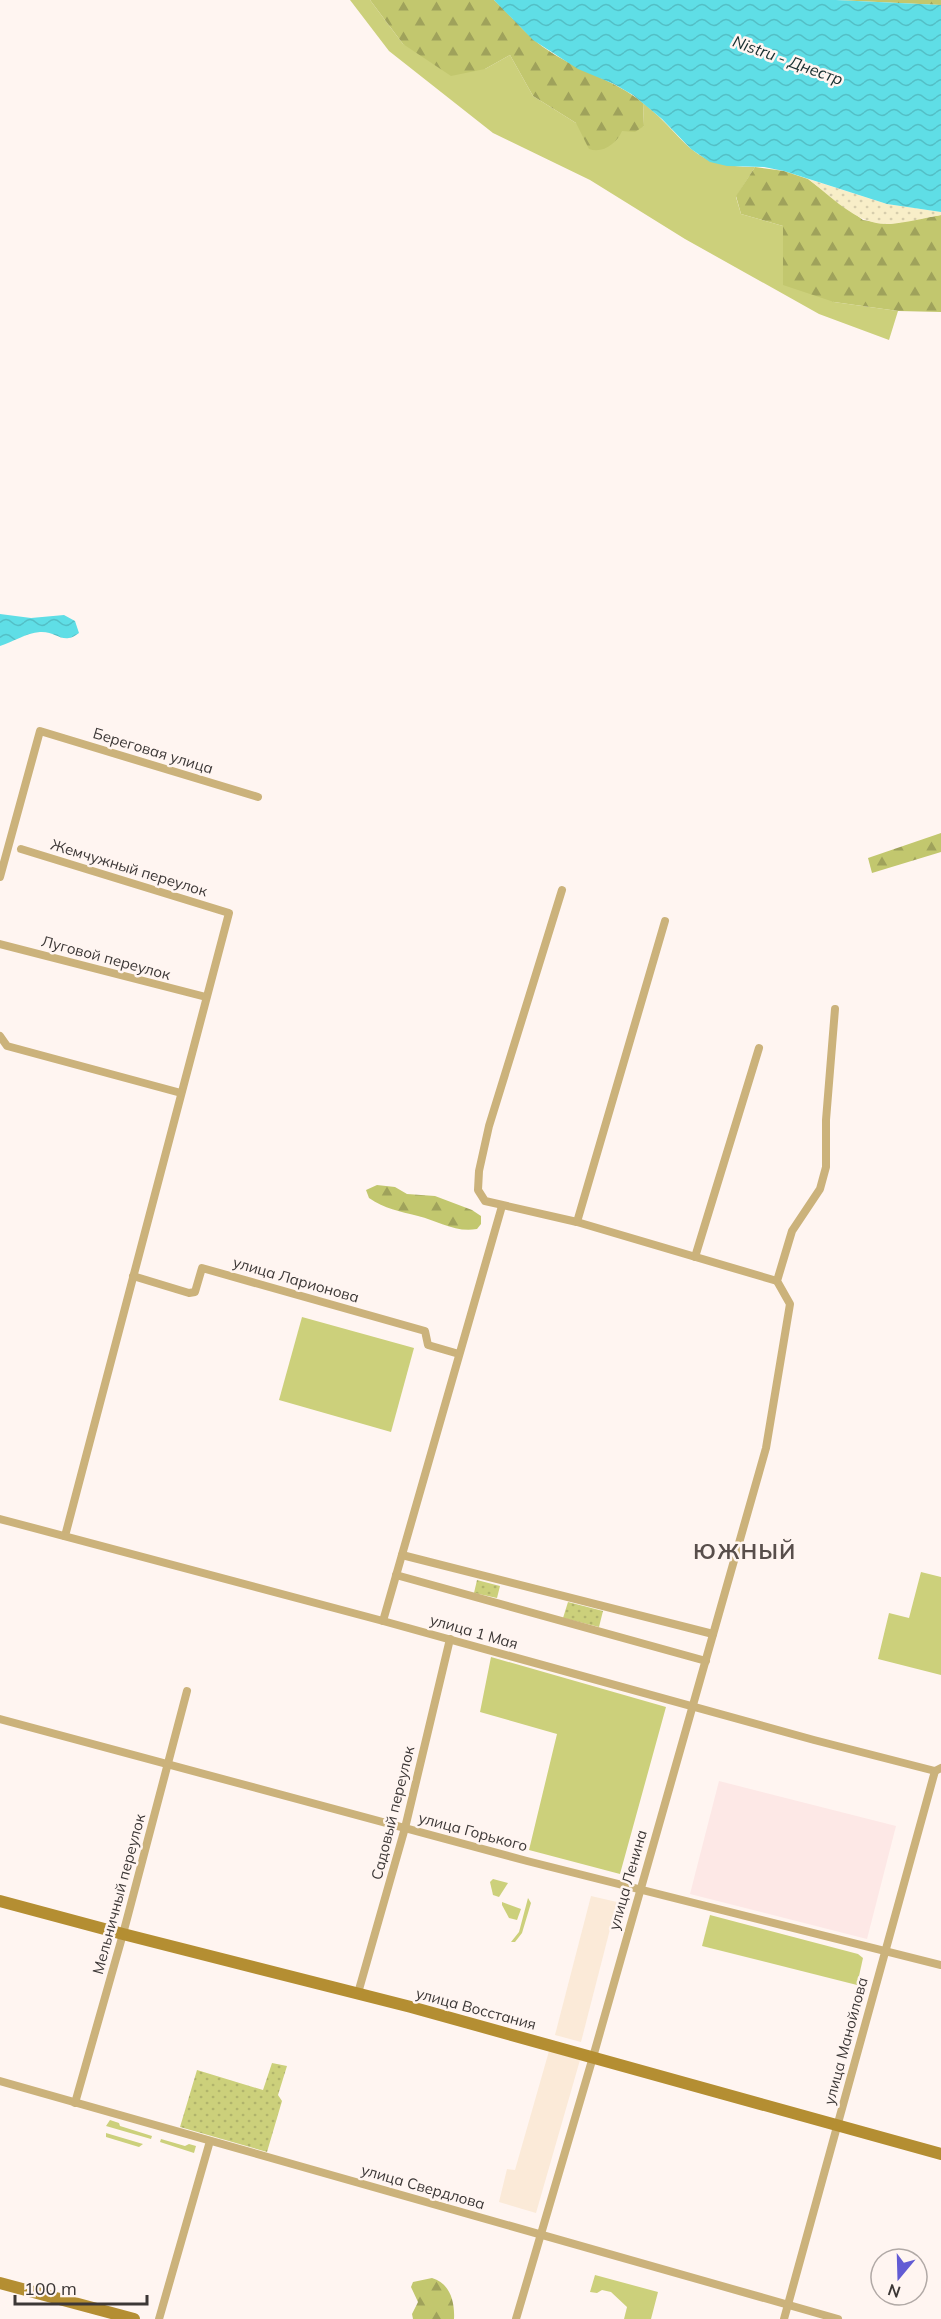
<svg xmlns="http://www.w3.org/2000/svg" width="941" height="2319" font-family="Mulish,sans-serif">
<defs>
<pattern id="forest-firs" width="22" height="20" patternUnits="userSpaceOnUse" patternTransform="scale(1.5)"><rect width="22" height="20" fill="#c2c76e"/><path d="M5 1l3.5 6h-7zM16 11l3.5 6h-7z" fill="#9fa25b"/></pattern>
<pattern id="sand-dots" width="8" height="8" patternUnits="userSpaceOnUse" patternTransform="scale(1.5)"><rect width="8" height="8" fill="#f8eec8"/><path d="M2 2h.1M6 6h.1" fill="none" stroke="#d6cdac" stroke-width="1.8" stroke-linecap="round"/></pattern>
<pattern id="park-dots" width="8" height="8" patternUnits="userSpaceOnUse" patternTransform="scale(1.5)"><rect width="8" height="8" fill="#ccd07b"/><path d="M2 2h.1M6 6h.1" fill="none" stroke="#b0b36b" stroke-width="1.8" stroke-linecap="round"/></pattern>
<pattern id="water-waves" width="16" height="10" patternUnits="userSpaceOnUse" patternTransform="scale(1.5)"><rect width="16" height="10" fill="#5fdee6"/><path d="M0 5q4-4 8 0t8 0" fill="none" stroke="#53bfc6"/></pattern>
</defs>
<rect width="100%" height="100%" fill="#fff5f1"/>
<g fill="#fbead8">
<path d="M591,1896L617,1902L581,2042L555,2035Z"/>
<path d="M549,2051L580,2060L536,2213L499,2202L507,2169L515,2170Z"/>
</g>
<path fill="#fde8e6" d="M719,1781L896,1826L867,1939L690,1894Z"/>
<g fill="#ccd07b">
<path d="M350,0H370L403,44L485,69L510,55L533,96L576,123L622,131L644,126L643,103C689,139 687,167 755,167L736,197L741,214L783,226L834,302L898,311L889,340L819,314L685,239L590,180L493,133L389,51Z"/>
<path d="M302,1317L414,1348L391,1432L279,1400Z"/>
<path d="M921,1572L941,1577V1675L878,1659L889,1613L909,1618Z"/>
<path d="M491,1657L666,1707L620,1874L529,1850L557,1734L480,1712Z"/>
<path d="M493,1879L508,1883L499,1897L493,1895L490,1882Z"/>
<path d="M528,1898L531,1903L522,1933L515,1942H511L519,1932Z"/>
<path d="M502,1902L521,1909L517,1920L509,1918L502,1905Z"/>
<path d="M710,1915L858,1954L863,1958L857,1985L702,1946Z"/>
<path d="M110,2120L119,2123L120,2126L152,2136L151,2139L106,2126Z"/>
<path d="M106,2133L143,2144L139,2147L106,2137Z"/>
<path d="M161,2139L185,2146L189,2144L196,2146L194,2153L160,2142Z"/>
<path d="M595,2275L658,2292L651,2319H624L627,2307L611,2292L602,2290L597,2293L590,2292Z"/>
</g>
<g fill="url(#forest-firs)">
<path d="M370,0H494C513,17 527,37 549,51C579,71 615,80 643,103L644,126L635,132L622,131C617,143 603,154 589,149L576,123L533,96L510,55L485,69L451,76L403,44Z"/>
<path d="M836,0H941V5Z"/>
<path d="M755,167L784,171L808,179L863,220L889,224L941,215V312L898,311L834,302L783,285V226L741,214L736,196Z"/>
<path d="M941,833V852L872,873L868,858Z"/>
<path d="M377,1185L395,1187L407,1194L435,1196L472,1210L481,1216V1224L477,1229C456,1233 438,1221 418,1216C399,1211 385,1209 369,1198L366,1190Z"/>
<path d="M432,2278C450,2283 455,2302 454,2319H413L412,2314L418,2302L411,2287L413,2282Z"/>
</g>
<path fill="url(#sand-dots)" d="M808,179L887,204L941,212V215C924,218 906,223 889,224C858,226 831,196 808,179Z"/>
<g fill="url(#park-dots)">
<path d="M477,1580L500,1586L497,1598L474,1593Z"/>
<path d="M568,1602L603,1611L599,1627L563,1618Z"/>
<path d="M272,2063L287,2066L278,2095L282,2101L267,2152L180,2127L197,2070L263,2090Z"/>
</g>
<g fill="url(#water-waves)">
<path d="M494,0H836L941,5V212L887,204L784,171L764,167L727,166L710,162L691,149L662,119L633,95L614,84L578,69L533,40Z"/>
<path d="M0,614L31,618L64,615L75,621L79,633C62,646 58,631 40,632C26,633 13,642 0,646Z"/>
</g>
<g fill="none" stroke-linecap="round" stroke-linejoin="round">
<g stroke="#cbb27b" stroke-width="8">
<path d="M21,849L229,913L65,1536"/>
<path d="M0,877L40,731L258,797"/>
<path d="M562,890L489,1126L479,1171L478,1190L485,1201L577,1222L777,1281"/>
<path d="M0,944L206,997"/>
<path d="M0,1036L7,1046L181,1093"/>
<path d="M577,1222L665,921"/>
<path d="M695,1257L759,1048"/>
<path d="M133,1276L189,1293L195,1292L202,1268L425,1331L428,1345L459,1354"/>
<path d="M0,1519L383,1621L814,1740L935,1771L941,1768"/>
<path d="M402,1555L713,1634"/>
<path d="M396,1575L706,1661"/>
<path d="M383,1621L502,1206"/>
<path d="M0,1719L527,1861L941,1965"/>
<path d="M358,1993L405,1828L450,1639"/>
<path d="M0,2081L838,2319"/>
<path d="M75,2103L123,1934L187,1691"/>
<path d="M159,2319L210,2141"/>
<path d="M516,2319L593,2057L766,1448L790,1304L777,1281L792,1231L820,1189L826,1167V1120L835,1009"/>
<path d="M784,2319L935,1771"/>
</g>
<g stroke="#b48e32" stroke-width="12">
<path d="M0,1901L123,1934L411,2007L941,2154"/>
<path d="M0,2283L134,2319"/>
</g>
</g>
<g text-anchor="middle" stroke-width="5" stroke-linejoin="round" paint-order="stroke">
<g font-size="15" fill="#3c3736" stroke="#fff5f1">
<text transform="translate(153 751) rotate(17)" y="5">Береговая улица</text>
<text transform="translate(129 868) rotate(17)" y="5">Жемчужный переулок</text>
<text transform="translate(106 958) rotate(15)" y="5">Луговой переулок</text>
<text transform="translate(296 1280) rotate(16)" y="5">улица Ларионова</text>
<text transform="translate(474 1632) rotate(16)" y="5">улица 1 Мая</text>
<text transform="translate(393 1813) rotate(-76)" y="5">Садовый переулок</text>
<text transform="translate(473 1832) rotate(15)" y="5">улица Горького</text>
<text transform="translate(628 1880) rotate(-74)" y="5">улица Ленина</text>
<text transform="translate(119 1894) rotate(-75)" y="5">Мельничный переулок</text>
<text transform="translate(476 2009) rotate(15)" y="5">улица Восстания</text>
<text transform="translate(846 2041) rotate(-75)" y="5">улица Манойлова</text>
<text transform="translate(423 2187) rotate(16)" y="5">улица Свердлова</text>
</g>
<g font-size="16" font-style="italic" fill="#172e2f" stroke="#fff5f1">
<text transform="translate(788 60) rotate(20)" y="6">Nistru - Днестр</text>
</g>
<g font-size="21" font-weight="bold" letter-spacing="1.5" fill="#584e4b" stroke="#fff5f1">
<text x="745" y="1559">ЮЖНЫЙ</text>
</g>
</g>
<g transform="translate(899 2277) rotate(199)"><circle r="28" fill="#fff5f1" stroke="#b1a9a6" stroke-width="1.5"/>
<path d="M0-4.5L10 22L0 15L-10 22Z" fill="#625bd4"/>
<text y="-9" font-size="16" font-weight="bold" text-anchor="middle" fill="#3c3736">N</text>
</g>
<path d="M15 2295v9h132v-9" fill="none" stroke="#3c3736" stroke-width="3"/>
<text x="24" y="2295" font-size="18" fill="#3c3736" stroke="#fff5f1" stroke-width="4.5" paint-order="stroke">100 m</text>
</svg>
